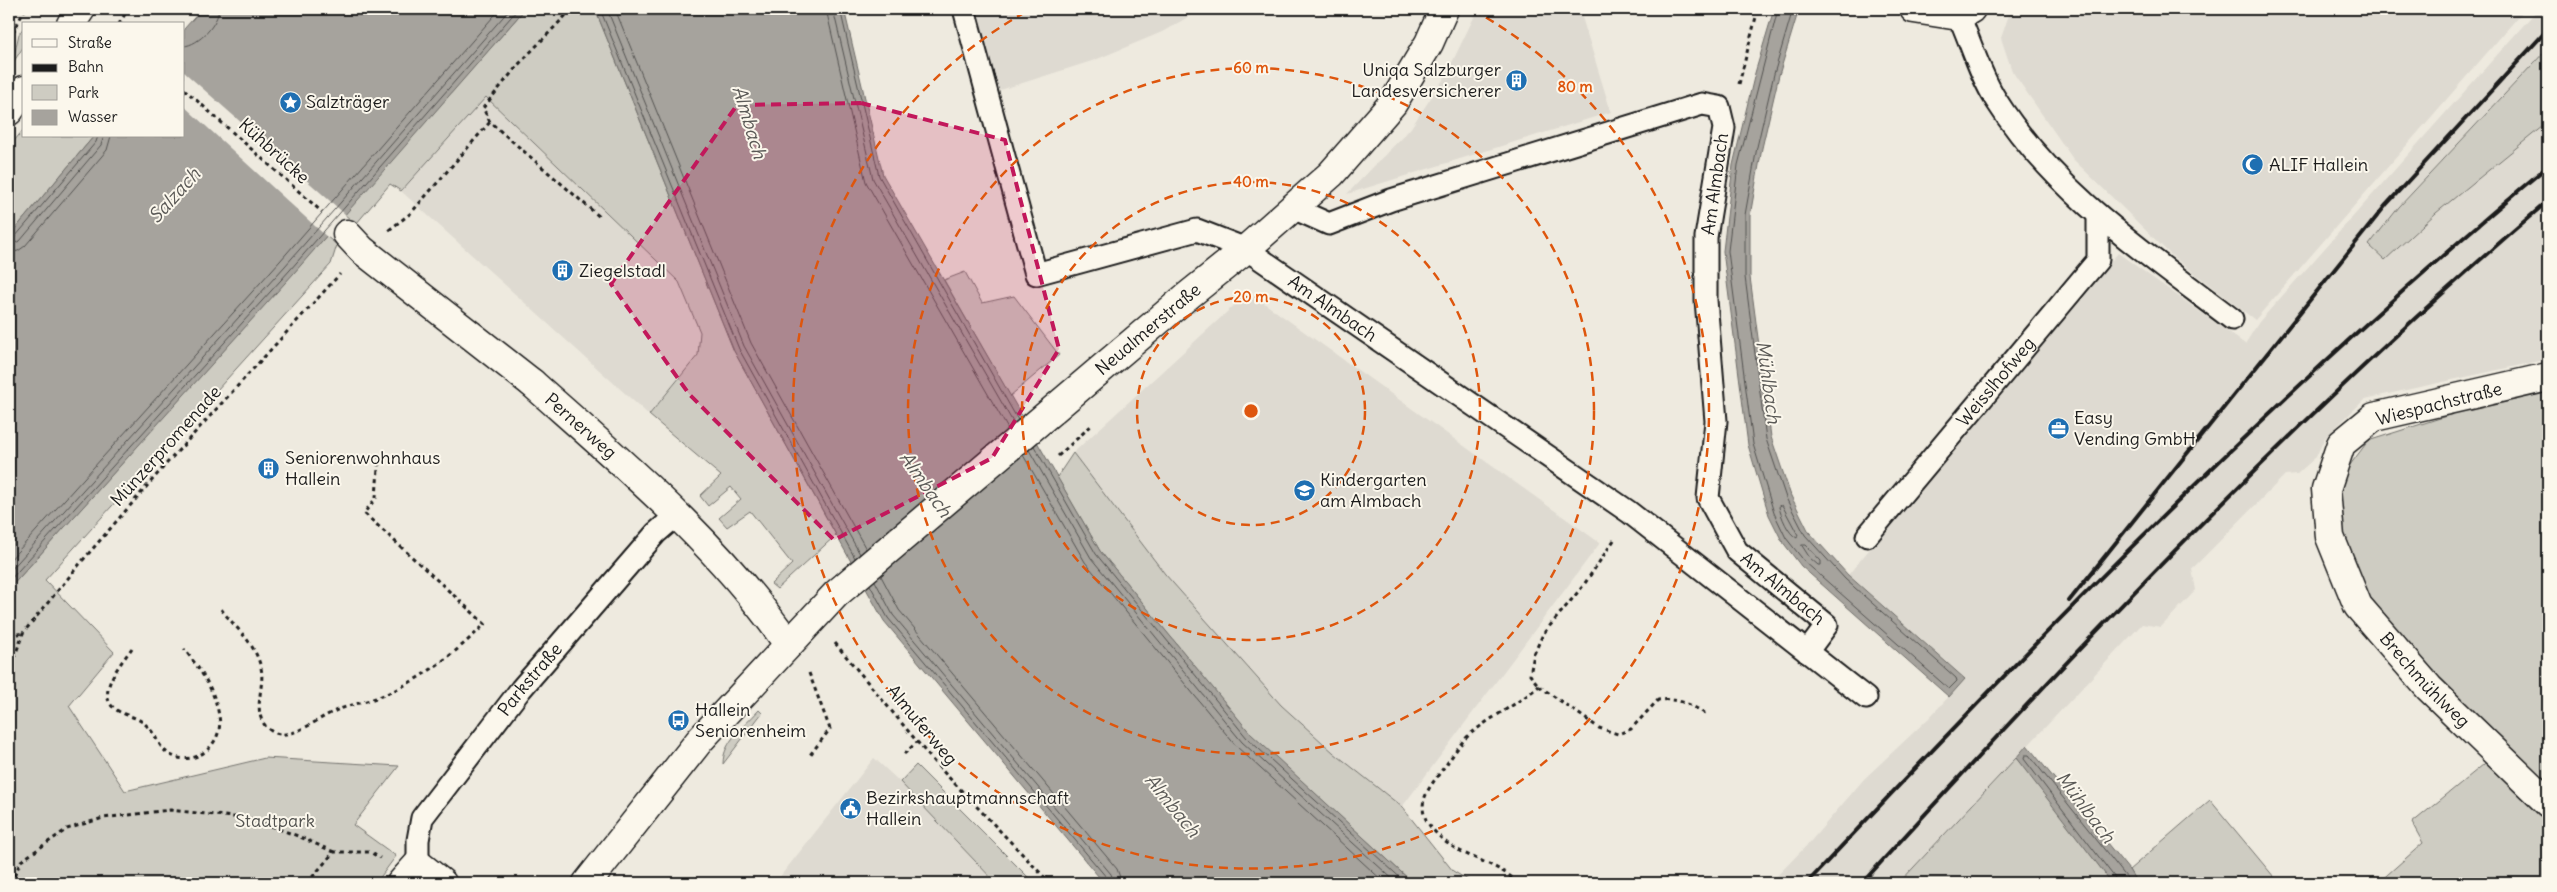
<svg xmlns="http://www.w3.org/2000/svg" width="2557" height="892" font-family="Delius,sans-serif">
<rect width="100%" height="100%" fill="#eeeadf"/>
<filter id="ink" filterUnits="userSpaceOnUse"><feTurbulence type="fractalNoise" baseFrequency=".02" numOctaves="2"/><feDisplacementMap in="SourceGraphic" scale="10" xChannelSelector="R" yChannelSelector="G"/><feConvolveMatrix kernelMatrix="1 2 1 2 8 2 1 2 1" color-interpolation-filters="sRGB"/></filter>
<g filter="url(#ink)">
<g fill="#dedad1">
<path d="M974,9H1202L1162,32L1095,60L997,91Z"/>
<path d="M1478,9H1569L1581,14L1611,112L1347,194L1410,129L1445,77Z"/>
<path d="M2011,9H2525L2255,320L2172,256L2073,159L2012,71L2001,38Z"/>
<path d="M2538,9H2548V48L2399,207L2369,245L2385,260L2436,213L2548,122V359L2365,399L2324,439L2316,457L2297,474L2285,475L2192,569L2196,590L2161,627L2142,624L1899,883H1770L1810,842L1864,779L1929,718L1965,679L1848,575L2118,253L2245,344L2259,322Z"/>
<path d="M485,96L679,282L701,332L698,355L649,415L401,191Z"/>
<path d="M1257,298L1600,543L1402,807L1334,753L1281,705L1165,574L1073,453L1239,301Z"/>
<path d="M874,758L900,782L996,883H775Z"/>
</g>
<g fill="#ceccc2" stroke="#75746f">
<path d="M525,9H595L734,351L836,535L777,589L771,584L792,564L750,511L727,527L719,518L741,499L731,487L708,506L700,496L721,476L649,415L698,355L700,332L679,282L486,97L401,191L390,184L356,224L344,214Z"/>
<path d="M24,27V46L12,64L19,34Z"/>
<path d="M2548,48V122L2436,213L2385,260L2369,245L2399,207Z"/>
<path d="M24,129V136H94L9,236V147Z"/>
<path d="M326,236L337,245L331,264L45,580L114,652L69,706L125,791L265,758L399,766L353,825L396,856L376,883H9V589Z"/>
<path d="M965,272L982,303L1014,296L1059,355L1010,396L944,280Z"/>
<path d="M2548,391V787L2409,650L2369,596L2342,536L2335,485L2368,441L2459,412Z"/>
<path d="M1073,453L1165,574L1281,705L1334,753L1402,807L1453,871L1473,883H1413L1251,735L1100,551L1057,477Z"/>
<path d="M759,710L762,713L723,764C723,741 744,727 759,710Z"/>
<path d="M2016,758L2038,783L2112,883H1899Z"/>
<path d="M2489,760L2548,815V883H2378L2423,843L2412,823Z"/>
<path d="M916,765L1034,883H996L900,782Z"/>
<path d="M2210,800L2279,883H2137L2129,870Z"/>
</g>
<g fill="#a6a39d" stroke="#6f6d69">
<path d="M202,9H525L294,273L9,589V236L94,136H184V29Z"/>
<path d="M595,9H844L883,175L1100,551L1251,734L1413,883H1104L884,621L734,351Z"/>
<path d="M1774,9H1799L1779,75L1762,148L1750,216V277L1771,437L1791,496L1809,532L1848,575L1965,679L1949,697L1801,566L1782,541L1769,515L1748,445L1723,251L1733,165L1755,73Z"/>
<path d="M2027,745L2129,870L2137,883H2112L2016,758Z"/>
</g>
<path fill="#eeeadf" d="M184,72L346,215L328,238L184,106Z"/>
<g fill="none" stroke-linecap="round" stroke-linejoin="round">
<g stroke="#535250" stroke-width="1">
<path d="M600,9L739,349L855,558"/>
<path d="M607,9L744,346L860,554"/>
<path d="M615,9L751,343L866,549"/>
<path d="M826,9L866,182L1008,429"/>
<path d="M833,9L873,179L1014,424"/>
<path d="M840,9L879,176L1018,420"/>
<path d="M1778,9L1738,165L1728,251L1753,444L1774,513L1786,538L1805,562L1949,689L1957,681L1956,678L1845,579L1805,535L1786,498L1766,439L1745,277V215L1757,147L1774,74L1793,9"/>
<path d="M184,46C199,45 218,24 219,9"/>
<path d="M9,239L15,237L96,142L98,136"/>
<path d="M9,245L20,241L101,145L104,136"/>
<path d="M9,253L18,251L25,246L107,150L111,136"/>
<path d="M1034,446L1096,554L1247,738L1406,883"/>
<path d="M1029,450L1091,558L1242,742L1397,883"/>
<path d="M1023,455L1085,562L1236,746L1385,883"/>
<path d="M1782,505L1798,535L1797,538C1788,534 1781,516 1779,507Z"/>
<path d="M1802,545H1806L1821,561V565H1818L1810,558Z"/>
<path d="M9,561L280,261L500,9"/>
<path d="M9,572L285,266L510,9"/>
<path d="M881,576L899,610L1117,869L1122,883"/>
<path d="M9,581L290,270L518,9"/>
<path d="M875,581L893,615L1111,874L1114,883"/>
<path d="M870,585L888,618L1107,878L1108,883"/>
<path d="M2116,883L2115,878L2024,759L2025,755H2029L2131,883"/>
</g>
<defs>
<g id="service">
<path id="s1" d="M964,9L1036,274L1197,230L1246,249L1629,512L1866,698"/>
<path d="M1959,16C1971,43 1980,75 1996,100C2054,192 2147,254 2232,319"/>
<path id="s2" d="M1293,208L1329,224L1391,200L1702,104L1719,107L1724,128L1706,237V300L1716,421L1708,498L1737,551L1827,625L1807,652"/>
<path id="s3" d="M1867,536L2098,260V217"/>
<path id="s4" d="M418,864V840L422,818L521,689L656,533L678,514"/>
</g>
<path id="pedestrian" d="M347,234L362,250L532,383"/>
<g id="minor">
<path d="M1914,9L1959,16L1971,9"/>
<path id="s5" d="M2548,377L2374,417L2341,444L2326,489L2330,537L2358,606L2429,688L2548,803"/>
<path id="s6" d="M532,383C623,464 718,543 788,644"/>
<path d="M401,883L418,864L442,883"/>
<path id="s7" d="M587,883L700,740L836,594L1185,298L1246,249L1331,174L1393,103L1429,43L1444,9"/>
</g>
<g id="primary">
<path d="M71,24L81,9"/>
<path d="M9,111L24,90"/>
</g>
</defs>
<use href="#service" stroke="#1c1c1c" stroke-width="25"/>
<use href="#pedestrian" stroke="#1c1c1c" stroke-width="31"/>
<use href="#minor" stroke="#1c1c1c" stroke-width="31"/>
<use href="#primary" stroke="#1c1c1c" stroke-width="31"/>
<g stroke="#1c1c1c" stroke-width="3" stroke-dasharray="4 4" stroke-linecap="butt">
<path d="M119,24L128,9"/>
<path d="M9,40L25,9"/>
<path d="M1739,84L1758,9"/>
<path d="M184,89L322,212"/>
<path d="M490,122L483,108L518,65L572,9"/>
<path d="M389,230L411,213L490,122L601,218"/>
<path d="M1058,456L1093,424"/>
<path d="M1614,540L1583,586L1543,634L1534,654L1530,675L1539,686L1599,728L1618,734L1631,729L1658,700C1678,698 1690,704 1706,714"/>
<path d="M221,609C236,629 255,642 261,668C265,685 253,708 264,724C283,750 315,719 335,711C349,705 365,702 379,697C418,682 455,654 485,624L364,513L376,498L379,454"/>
<path d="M9,636L23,633"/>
<path d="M835,643L934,762L1050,883"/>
<path d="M132,648C123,661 95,692 114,708C123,716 138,716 147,726C155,733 158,745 165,751C190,772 225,746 219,716C215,690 200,669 184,649"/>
<path d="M9,673L23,633L83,560L167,463L340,274"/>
<path d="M809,673L830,729L810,755"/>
<path d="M904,754L917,742"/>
<path d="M11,883L21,861L67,829L103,818L170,810L251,819L298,836L334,852"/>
<path d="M307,883L334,852H370L380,858"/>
<path d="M1518,883C1496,861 1461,858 1440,837C1410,809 1425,793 1445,766C1452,757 1459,745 1468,736C1490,717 1517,705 1539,686"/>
</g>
<use href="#service" stroke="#fbf7ec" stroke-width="21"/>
<use href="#pedestrian" stroke="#fbf7ec" stroke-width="28"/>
<use href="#minor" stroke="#fbf7ec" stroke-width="28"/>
<use href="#primary" stroke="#fbf7ec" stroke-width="28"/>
<g stroke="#1c1c1c" stroke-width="4">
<path d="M2069,601L2386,205L2548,29"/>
<path d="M1807,883C2042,632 2283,386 2548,166"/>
<path d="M1862,883C2079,645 2302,410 2548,201"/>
</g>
</g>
</g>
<path fill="#c2185b" fill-opacity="0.2" stroke="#c2185b" stroke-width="4" stroke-dasharray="10 6" stroke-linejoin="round" d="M861,103L1005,140L1059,349L992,458L834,540L689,394L611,284L737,105Z"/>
<g fill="none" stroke="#de560d" stroke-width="2.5" stroke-dasharray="9 6">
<circle cx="1251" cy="411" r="114"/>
<circle cx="1251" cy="411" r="229"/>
<circle cx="1251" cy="411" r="343"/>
<path d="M1473 10A458 458 0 1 1 1029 10"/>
</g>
<defs>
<symbol id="building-disc" viewBox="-11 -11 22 22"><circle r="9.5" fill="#1f6fb2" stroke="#fbf7ec"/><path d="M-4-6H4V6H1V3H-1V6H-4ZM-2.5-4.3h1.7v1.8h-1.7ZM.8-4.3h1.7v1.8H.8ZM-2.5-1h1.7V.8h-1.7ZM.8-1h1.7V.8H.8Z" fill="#fff"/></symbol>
<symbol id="sight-disc" viewBox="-11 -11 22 22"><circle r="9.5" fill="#1f6fb2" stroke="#fbf7ec"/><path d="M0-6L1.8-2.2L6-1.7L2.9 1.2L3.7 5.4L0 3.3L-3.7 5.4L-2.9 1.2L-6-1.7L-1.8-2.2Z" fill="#fff"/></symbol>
<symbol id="mosque-disc" viewBox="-11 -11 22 22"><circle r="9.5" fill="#1f6fb2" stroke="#fbf7ec"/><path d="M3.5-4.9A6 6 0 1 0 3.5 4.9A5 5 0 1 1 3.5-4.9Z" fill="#fff"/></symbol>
<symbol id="office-disc" viewBox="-11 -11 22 22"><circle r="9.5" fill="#1f6fb2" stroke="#fbf7ec"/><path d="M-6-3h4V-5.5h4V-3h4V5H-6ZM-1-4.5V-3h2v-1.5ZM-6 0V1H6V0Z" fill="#fff"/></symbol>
<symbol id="school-disc" viewBox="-11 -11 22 22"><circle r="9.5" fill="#1f6fb2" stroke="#fbf7ec"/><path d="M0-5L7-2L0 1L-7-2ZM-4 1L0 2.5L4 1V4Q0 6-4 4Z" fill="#fff"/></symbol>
<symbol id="bus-disc" viewBox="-11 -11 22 22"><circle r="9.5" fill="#1f6fb2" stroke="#fbf7ec"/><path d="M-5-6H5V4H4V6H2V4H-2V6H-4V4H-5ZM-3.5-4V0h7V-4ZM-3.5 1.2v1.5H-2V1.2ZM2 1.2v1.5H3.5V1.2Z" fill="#fff"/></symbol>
<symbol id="civic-disc" viewBox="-11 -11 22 22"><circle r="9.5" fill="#1f6fb2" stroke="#fbf7ec"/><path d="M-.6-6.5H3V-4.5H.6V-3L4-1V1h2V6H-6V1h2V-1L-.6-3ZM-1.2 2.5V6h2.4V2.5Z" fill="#fff"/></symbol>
</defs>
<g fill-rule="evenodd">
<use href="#building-disc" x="1504" y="68" width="25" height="25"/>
<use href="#sight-disc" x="278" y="90" width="25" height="25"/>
<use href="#mosque-disc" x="2240" y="152" width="25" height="25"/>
<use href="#building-disc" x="550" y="258" width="25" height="25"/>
<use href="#office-disc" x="2046" y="416" width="25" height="25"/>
<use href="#building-disc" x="256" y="456" width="25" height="25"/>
<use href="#school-disc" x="1292" y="478" width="25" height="25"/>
<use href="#bus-disc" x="666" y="708" width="25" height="25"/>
<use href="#civic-disc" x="838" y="796" width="25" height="25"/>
</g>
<g text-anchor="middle" stroke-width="4" stroke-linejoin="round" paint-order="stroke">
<g font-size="18" fill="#1c1c1c" stroke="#fbf7ec" text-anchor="start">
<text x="1501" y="76" text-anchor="end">Uniqa Salzburger<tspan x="1501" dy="21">Landesversicherer</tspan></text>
<text x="306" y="108">Salzträger</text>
<text x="2269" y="171">ALIF Hallein</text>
<text x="579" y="277">Ziegelstadl</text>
<text x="2074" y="424">Easy<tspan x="2074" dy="21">Vending GmbH</tspan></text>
<text x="285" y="464">Seniorenwohnhaus<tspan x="285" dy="21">Hallein</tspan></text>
<text x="1320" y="486">Kindergarten<tspan x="1320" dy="21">am Almbach</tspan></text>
<text x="695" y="716">Hallein<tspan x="695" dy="21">Seniorenheim</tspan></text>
<text x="866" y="804">Bezirkshauptmannschaft<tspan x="866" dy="21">Hallein</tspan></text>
</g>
<g font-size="18" fill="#1c1c1c" stroke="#fbf7ec">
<text transform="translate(274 151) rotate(42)" y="6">Kühbrücke</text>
<text transform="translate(1715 184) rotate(-82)" y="6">Am Almbach</text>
<text dy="6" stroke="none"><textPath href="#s1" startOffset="599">Am Almbach</textPath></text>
<text dy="6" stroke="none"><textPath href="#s7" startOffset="791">Neualmerstraße</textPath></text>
<text dy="6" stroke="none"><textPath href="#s3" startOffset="201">Weisslhofweg</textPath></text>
<text transform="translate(2439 404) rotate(-14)" y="6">Wiespachstraße</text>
<text dy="6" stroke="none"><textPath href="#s6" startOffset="65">Pernerweg</textPath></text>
<text transform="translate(166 446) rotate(-48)" y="6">Münzerpromenade</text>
<text dy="6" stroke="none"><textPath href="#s2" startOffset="962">Am Almbach</textPath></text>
<text dy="6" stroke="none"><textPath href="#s4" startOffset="222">Parkstraße</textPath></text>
<text dy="6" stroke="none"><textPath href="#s5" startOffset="491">Brechmühlweg</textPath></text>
<text transform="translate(922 725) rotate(50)" y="6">Almuferweg</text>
</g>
<g font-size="18" fill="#51514e" stroke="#fbf7ec">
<text x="275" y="827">Stadtpark</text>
</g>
<g font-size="19" font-style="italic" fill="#5a5956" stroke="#fbf7ec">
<text transform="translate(750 122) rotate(73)" y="7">Almbach</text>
<text transform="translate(174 195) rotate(-48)" y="7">Salzach</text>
<text transform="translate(1769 382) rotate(82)" y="7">Mühlbach</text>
<text transform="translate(926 484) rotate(55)" y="7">Almbach</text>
<text transform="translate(1173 805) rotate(51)" y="7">Almbach</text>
<text transform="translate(2086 807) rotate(53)" y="7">Mühlbach</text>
</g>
</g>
<circle cx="1251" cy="411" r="8" fill="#de560d" stroke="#fbf7ec" stroke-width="2.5"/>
<g font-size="15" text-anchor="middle" font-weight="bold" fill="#de560d" stroke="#fbf7ec" stroke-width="4" stroke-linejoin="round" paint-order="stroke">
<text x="1251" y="73">60 m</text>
<text x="1575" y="92">80 m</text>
<text x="1251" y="187">40 m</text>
<text x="1251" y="302">20 m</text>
</g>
<rect width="2557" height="892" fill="none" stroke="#fbf7ec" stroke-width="30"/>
<rect x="15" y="15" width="2527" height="862" fill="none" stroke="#1c1c1c" stroke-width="2" filter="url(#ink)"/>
<rect x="22" y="22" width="162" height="115" fill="#fbf7ec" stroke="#a29f99"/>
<rect x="32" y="39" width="25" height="8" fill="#fbf7ec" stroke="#a29f99"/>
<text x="68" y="48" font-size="15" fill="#1c1c1c">Straße</text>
<rect x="32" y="64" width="25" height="8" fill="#1c1c1c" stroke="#a29f99"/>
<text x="68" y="72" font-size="15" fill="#1c1c1c">Bahn</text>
<rect x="32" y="85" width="25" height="15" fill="#ceccc2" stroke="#a29f99"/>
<text x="68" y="98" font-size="15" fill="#1c1c1c">Park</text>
<rect x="32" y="110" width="25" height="15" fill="#a6a39d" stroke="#a29f99"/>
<text x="68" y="122" font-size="15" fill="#1c1c1c">Wasser</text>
</svg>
